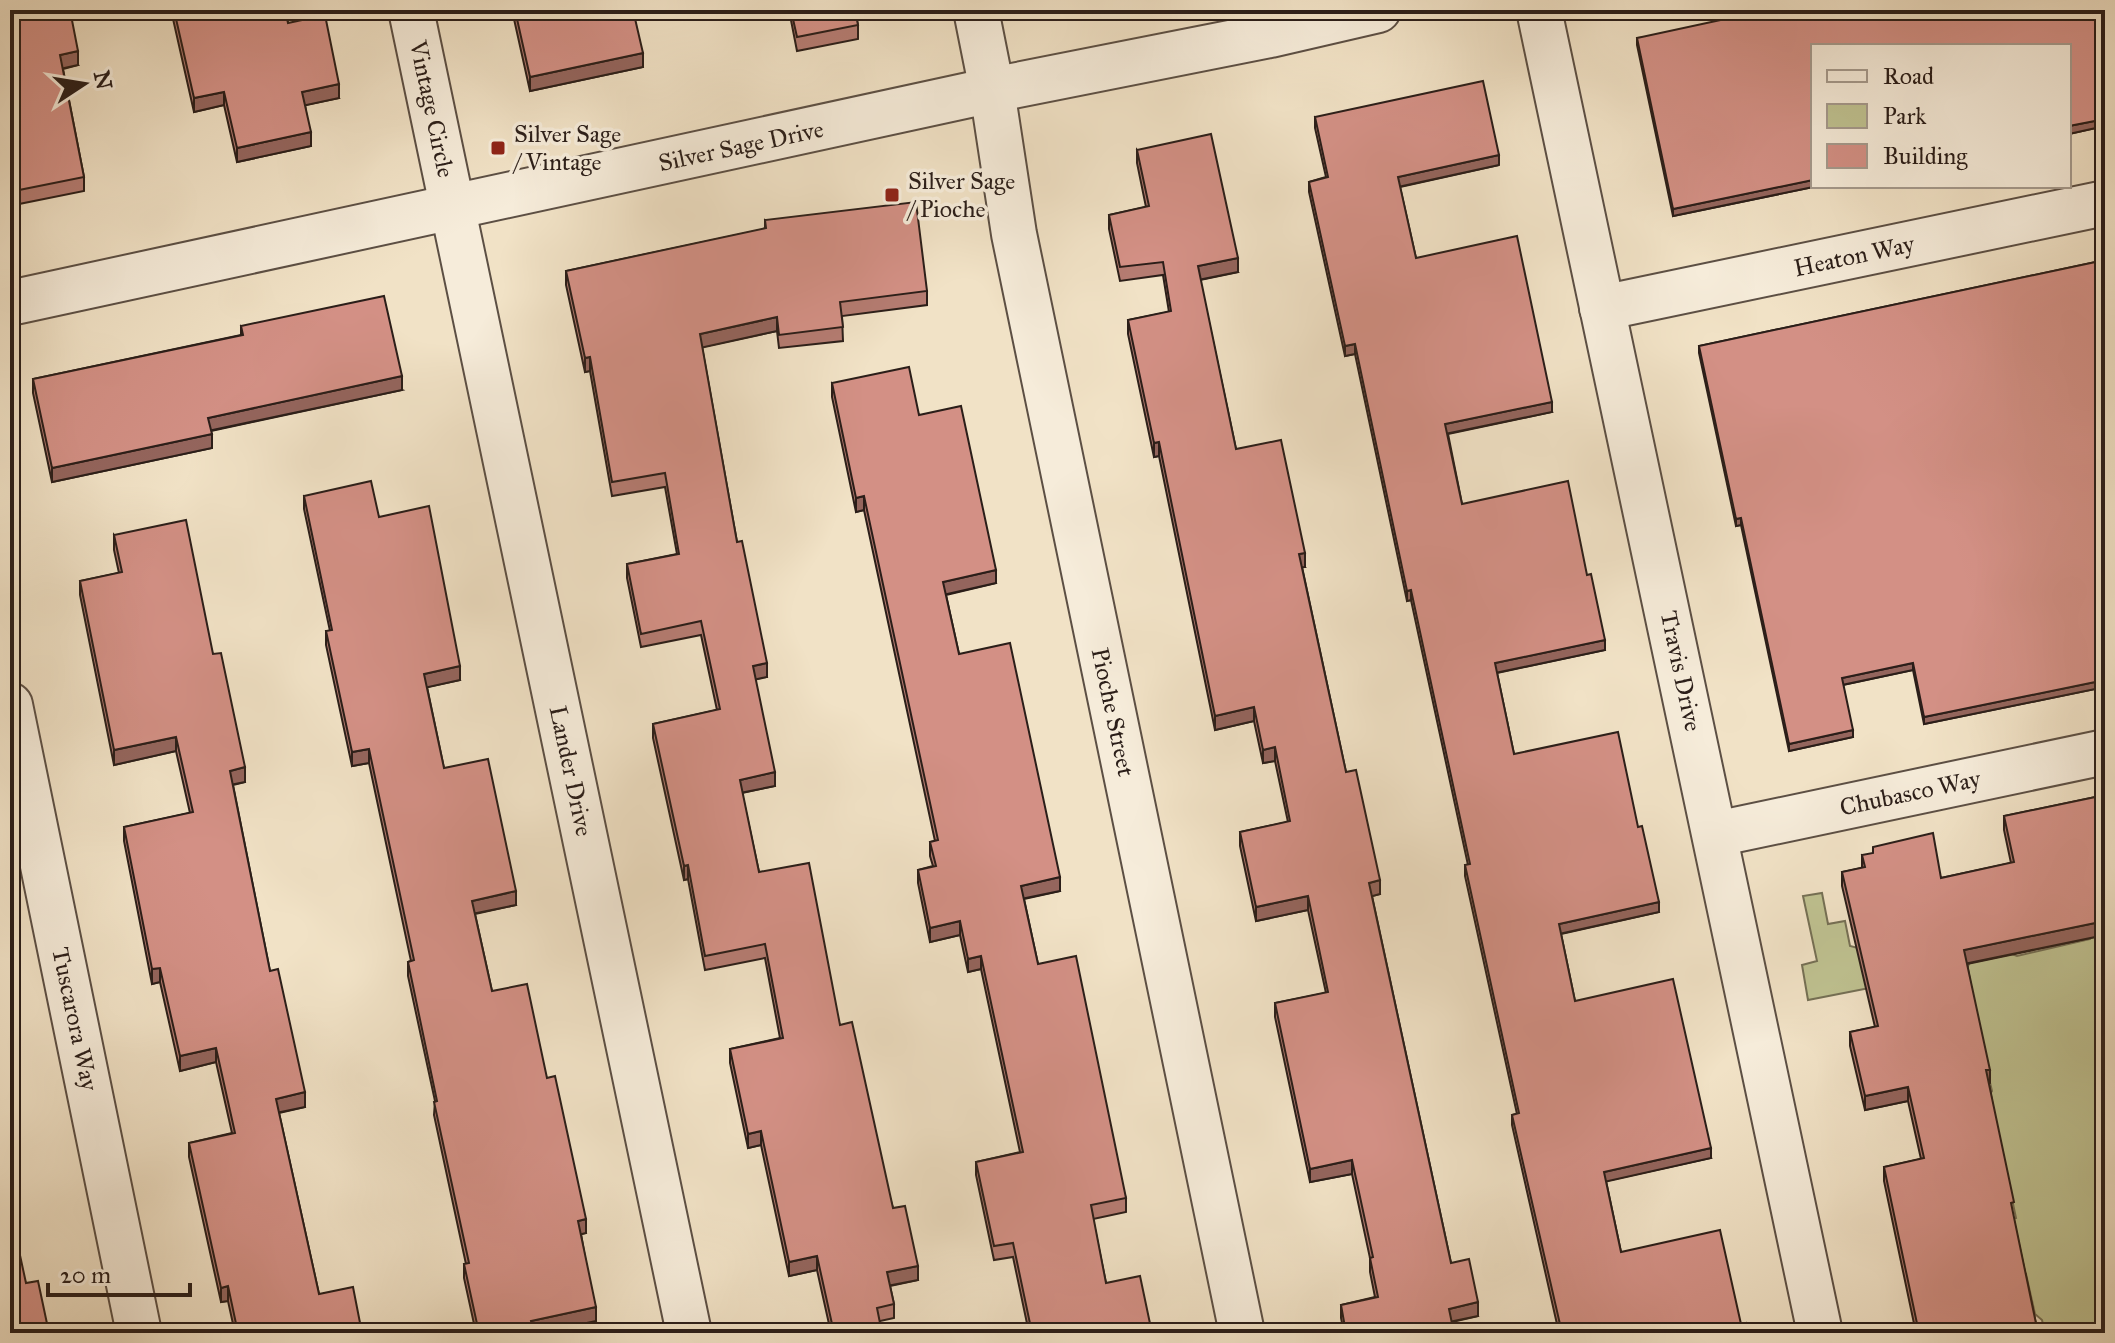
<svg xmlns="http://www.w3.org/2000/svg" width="2115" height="1343" font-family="'IM FELL Great Primer',serif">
<rect width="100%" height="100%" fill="#f1e2c6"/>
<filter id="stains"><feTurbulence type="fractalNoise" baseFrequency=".0025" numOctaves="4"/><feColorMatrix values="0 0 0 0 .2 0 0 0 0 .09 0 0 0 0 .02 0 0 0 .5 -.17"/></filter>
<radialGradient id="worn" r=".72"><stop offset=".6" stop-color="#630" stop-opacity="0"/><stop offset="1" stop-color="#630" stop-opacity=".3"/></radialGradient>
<g fill="#bfc291" stroke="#757055" stroke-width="2">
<path d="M1822,893L1828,924L1845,921L1850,946L1890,956L1895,983L1808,1000L1802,965L1817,961L1803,896Z"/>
<path d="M2105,902V1311L2099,1333H2045L2042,1320L2035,1314L2026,1274L2000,1280L1989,1224L2016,1218L2000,1142L1986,1099L1992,1091L1974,1016L1958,968L1968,966L1971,960L2009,953L2017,956L2090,939L2083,907Z"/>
</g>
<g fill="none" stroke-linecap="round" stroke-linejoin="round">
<defs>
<g id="minor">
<path d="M411,10L689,1333"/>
<path d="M976,10L992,90L1014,234L1242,1333"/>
<path d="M1539,10L1820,1333"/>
<path d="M1602,308L2105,203"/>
<path d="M10,705L139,1333"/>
<path d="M1716,834L2105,752"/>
</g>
<path id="tertiary" d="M10,303L992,90L1270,35L1378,10"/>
</defs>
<use href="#minor" stroke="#5c4f44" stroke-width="48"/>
<use href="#tertiary" stroke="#5c4f44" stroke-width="48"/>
<use href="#minor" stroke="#f6ecda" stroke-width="44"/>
<use href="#tertiary" stroke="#f6ecda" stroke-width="44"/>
</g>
<g fill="#b57c72" stroke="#2b1e19" stroke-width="2">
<path d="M10,10L78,65L63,69L84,177V191L14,205L10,185Z"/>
<path d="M171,10H285L288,23L339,98L305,105L311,146L237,162L224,105L194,112Z"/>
<path d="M512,10H633L643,67L530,91Z"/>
<path d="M789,10H855L858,25V39L797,51Z"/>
<path d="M2105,10V126L2069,134V46L1813,186H1818L1673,216L1637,45V38Z"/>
<path d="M1315,117L1499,165L1400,187L1416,258L1552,412L1448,434L1462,504L1587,575L1605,650L1497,673L1514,754L1638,827L1659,912L1561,934L1575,1001L1711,1158L1606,1181L1621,1252L1741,1324L1748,1333H1559L1512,1125V1115L1517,1114L1465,876V865H1468L1411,600L1407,601L1355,354L1345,356L1309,192V182L1326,177L1315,128Z"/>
<path d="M1137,150L1238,272L1200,280L1236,449L1305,567H1302L1346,772L1380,894L1372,896L1451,1263L1478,1316L1452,1322L1454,1333H1344L1341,1318V1305L1375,1297L1370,1272V1258L1352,1174L1310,1182L1275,1017V1003L1326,993L1308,910L1256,921L1240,846V832L1288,822L1275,761L1263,763L1254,721L1215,730L1159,456L1154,457L1128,334V320L1169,312L1163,275L1120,281L1109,229V215L1146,207L1137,163Z"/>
<path d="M765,220L927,291V305L842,316L843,341L779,348L777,331L702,347L737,542L767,677L755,679L775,786L742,793L759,872L840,1025L893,1208L918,1280L890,1286L894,1304V1318L880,1321L882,1333H831L817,1270L789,1276L761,1145L748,1148L730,1063V1049L780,1038L765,958L705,970L688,879L684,880L653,738V724L717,710L701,635L641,647L627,578V564L677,554L665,487L612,496L590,371L585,372L566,285V271L765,229Z"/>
<path d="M2105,260V687L1924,724L1913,670L1843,685L1853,737L1789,751L1741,525L1736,526L1699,353V346Z"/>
<path d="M241,326L402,390L211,431L212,448L52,482L33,393V379L241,335Z"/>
<path d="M832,383L919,415L996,583L946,595L959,654L1060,891L1024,899L1038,964L1126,1198V1212L1093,1219L1106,1283L1152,1333H1029L1013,1257L994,1260L976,1175V1162L1020,1152L981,969L968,972L960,935L930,942L918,883V870L933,866L930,856V842L935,841L864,510L856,512L832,397Z"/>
<path d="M304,496L379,517L460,680L427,687L444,768L516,905L475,914L492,991L547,1078L586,1233L581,1234L596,1321L540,1333H476L464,1278V1264H466L434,1115L435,1101L408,976V962L411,961L369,763L352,766L326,645V631H330L304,509Z"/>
<path d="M114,535L213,654L245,782L233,785L270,971L305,1107L279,1113L319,1294L362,1333H235L228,1301L221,1302L189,1157V1143L232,1133L216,1062L180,1071L160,982L152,984L124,841V827L190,813L176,751L114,765L80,595V581L119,573L114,550Z"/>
<path d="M2105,795V935L1967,964L2013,1216L2038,1333H1916L1884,1181V1167L1921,1159L1908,1101L1865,1110L1850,1046V1032L1875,1027L1842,886V872L1862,868V855L1941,878L2011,863L2004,830V816Z"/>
</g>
<g fill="#94655d" stroke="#2b1e19" stroke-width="2">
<path d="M78,51V65L60,69V55Z"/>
<path d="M643,53V67L530,91V77Z"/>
<path d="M339,84V98L302,106V92Z"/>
<path d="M224,92V105L194,112V98Z"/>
<path d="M2105,119V126L2069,134V126Z"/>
<path d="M311,132V146L237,162V148Z"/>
<path d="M1499,155V165L1398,187V177Z"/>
<path d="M1813,180V186H1818L1673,216V209Z"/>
<path d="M1238,258V272L1198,280V266Z"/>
<path d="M777,317V331L700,348V334Z"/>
<path d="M1355,344V354L1345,356V346Z"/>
<path d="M590,357V371L585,372V358Z"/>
<path d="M402,376V390L208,431V418Z"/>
<path d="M1552,402V412L1445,434V424Z"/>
<path d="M212,434V448L52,482V468Z"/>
<path d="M1159,442V456L1154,457V443Z"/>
<path d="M864,496V510L856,512V498Z"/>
<path d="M1741,518V525L1736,526V519Z"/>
<path d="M1305,553V567L1299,568V554Z"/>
<path d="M996,570V583L943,595V582Z"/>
<path d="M1411,590V600L1407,601V591Z"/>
<path d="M1605,640V650L1495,673V663Z"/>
<path d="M767,663V677L753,680V666Z"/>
<path d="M1913,663V670L1842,685V678Z"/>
<path d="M460,666V680L424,688V674Z"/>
<path d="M2105,680V687L1924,724V717Z"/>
<path d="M1254,707V721L1215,730V716Z"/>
<path d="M1853,730V737L1789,751V744Z"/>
<path d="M176,737V751L114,765V750Z"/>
<path d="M1275,747V761L1263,763V750Z"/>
<path d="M369,749V763L352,766V752Z"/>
<path d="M245,767V782L230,785V771Z"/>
<path d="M775,772V786L740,793V780Z"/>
<path d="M688,865V879L684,880V866Z"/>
<path d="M1060,877V891L1021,899V886Z"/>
<path d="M1380,880V894L1369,897V883Z"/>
<path d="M516,891V905L472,914V901Z"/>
<path d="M1308,896V910L1256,921V907Z"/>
<path d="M1659,902V912L1559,934V924Z"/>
<path d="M960,921V935L930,942V928Z"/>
<path d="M2105,921V935L1964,964V950Z"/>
<path d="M981,956V969L968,972V959Z"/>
<path d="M160,968V982L152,984V969Z"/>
<path d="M216,1048V1062L180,1071V1056Z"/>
<path d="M1986,1070H1990V1083L1986,1084Z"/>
<path d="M1908,1087V1101L1865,1110V1096Z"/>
<path d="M305,1092V1107L276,1113V1099Z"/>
<path d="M761,1131V1145L748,1148V1134Z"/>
<path d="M1711,1148V1158L1604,1182V1172Z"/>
<path d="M1352,1160V1174L1310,1182V1169Z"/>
<path d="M586,1219V1233L578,1235V1221Z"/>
<path d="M817,1256V1270L789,1276V1262Z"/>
<path d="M918,1266V1280L887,1286V1272Z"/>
<path d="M228,1286V1301L221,1302V1288Z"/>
<path d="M1478,1302V1316L1449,1322V1309Z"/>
<path d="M596,1307V1321L540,1333H531V1321Z"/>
</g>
<g fill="#d39085" stroke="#2b1e19" stroke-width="2">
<path d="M10,10H70L78,51L60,55L84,177L14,191L10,171Z"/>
<path d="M174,10H285L288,23L325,15L339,84L302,92L311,132L237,148L224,92L194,98Z"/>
<path d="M515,10H633L643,53L530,77Z"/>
<path d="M791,10H855L858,25L797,37Z"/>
<path d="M1767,10H2105V119L2069,126V46H1813V180L1673,209L1637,38Z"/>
<path d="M1483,81L1499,155L1398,177L1416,258L1517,236L1552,402L1445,424L1462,504L1568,481L1587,575L1591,574L1605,640L1495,663L1514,754L1618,732L1638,827L1642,826L1659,902L1559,924L1575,1001L1673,979L1711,1148L1604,1172L1621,1252L1720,1230L1741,1324L1746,1323L1748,1333H1562L1512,1115L1519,1113L1465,865L1470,864L1411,590L1407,591L1355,344L1345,346L1309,182L1328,177L1315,117Z"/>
<path d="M1211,134L1238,258L1198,266L1236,449L1281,440L1305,553L1299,554L1346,772L1356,770L1380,880L1369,883L1451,1263L1469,1259L1478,1302L1449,1309L1454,1333H1346L1341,1305L1378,1297L1370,1258L1373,1257L1352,1160L1310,1169L1275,1003L1328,992L1308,896L1256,907L1240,832L1290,821L1275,747L1263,750L1254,707L1215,716L1159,442L1154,443L1128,320L1171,311L1163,262L1120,267L1109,215L1149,206L1137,150Z"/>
<path d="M916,202L927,291L840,302L843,327L779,335L777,317L700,334L737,542L742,541L767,663L753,666L775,772L740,780L759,872L809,863L840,1025L852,1022L893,1208L905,1206L918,1266L887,1272L894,1304L877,1308L882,1333H834L817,1256L789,1262L761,1131L748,1134L730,1049L783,1038L765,944L705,956L688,865L684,866L653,724L720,709L701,621L641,634L627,564L679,554L665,473L612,482L590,357L585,358L566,271L766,228L765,220Z"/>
<path d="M2105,260V680L1924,717L1913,663L1842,678L1853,730L1789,744L1741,518L1736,519L1699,346Z"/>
<path d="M384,296L402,376L208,418L212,434L52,468L33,379L243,335L241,326Z"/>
<path d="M909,367L919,415L961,406L996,570L943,582L959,654L1010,643L1060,877L1021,886L1038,964L1076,956L1126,1198L1091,1205L1106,1283L1140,1276L1152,1333H1032L1013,1243L994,1246L976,1162L1023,1152L981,956L968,959L960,921L930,928L918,870L936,866L930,842L938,840L864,496L856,498L832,383Z"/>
<path d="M371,481L379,517L429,506L460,666L424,674L444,768L488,759L516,891L472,901L492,991L527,984L547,1078L555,1076L586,1219L578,1221L596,1307L531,1321L534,1333H479L464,1264L469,1263L434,1102L437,1101L408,962L414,960L369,749L352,752L326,631L332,630L304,496Z"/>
<path d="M186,520L213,654L221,653L245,767L230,771L270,971L278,969L305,1092L276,1099L319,1294L353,1287L362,1333H238L228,1286L221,1288L189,1143L235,1133L216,1048L180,1056L160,968L152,969L124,827L193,812L176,737L114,750L80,581L122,572L114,535Z"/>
<path d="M2105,795V921L1964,950L1990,1070H1986L2014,1202L2011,1203L2038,1333H1919L1884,1167L1924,1158L1908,1087L1865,1096L1850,1032L1878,1026L1842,872L1865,867L1862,855L1873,853V847L1933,833L1941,878L2014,862L2004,816Z"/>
<path d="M10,1209L26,1283L38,1281L49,1333H10Z"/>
<path d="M2105,1292V1333H2093Z"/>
</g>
<g fill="#8f2418" stroke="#f6ecda" stroke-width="3">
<rect x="490" y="140" width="16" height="16" rx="4"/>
<rect x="884" y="187" width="16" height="16" rx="4"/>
</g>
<g text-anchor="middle" stroke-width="7" stroke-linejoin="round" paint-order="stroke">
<g font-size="24" fill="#2b1e19" stroke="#f6ecda">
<text transform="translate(432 109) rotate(78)" y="8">Vintage Circle</text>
<text transform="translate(741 146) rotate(-12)" y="8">Silver Sage Drive</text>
<text transform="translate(1854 256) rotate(-12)" y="8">Heaton Way</text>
<text transform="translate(1681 671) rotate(78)" y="8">Travis Drive</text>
<text transform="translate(1113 712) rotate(78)" y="8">Pioche Street</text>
<text transform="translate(571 771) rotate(78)" y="8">Lander Drive</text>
<text transform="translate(1910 793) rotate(-12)" y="8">Chubasco Way</text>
<text transform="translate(75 1019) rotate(78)" y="8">Tuscarora Way</text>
</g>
<g font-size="24" fill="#2b1e19" stroke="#f6ecda" text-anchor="start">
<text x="514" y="142">Silver Sage<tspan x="514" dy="28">/ Vintage</tspan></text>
<text x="908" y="189">Silver Sage<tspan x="908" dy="28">/ Pioche</tspan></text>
</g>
</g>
<rect width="2115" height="1343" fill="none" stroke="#f1e2c6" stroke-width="40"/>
<rect x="12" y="12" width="2091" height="1319" fill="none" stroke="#2b1e19" stroke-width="4"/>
<rect x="20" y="20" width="2075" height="1303" fill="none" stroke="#2b1e19" stroke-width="2"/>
<rect x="1811" y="44" width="260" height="144" fill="#f6ecda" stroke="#a59a8d" stroke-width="2"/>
<rect x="1827" y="70" width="40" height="12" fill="#f6ecda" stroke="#a59a8d" stroke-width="2"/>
<text x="1883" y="84" font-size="24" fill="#2b1e19">Road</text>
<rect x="1827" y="104" width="40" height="24" fill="#bfc291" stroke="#a59a8d" stroke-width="2"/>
<text x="1883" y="124" font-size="24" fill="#2b1e19">Park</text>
<rect x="1827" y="144" width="40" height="24" fill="#d39085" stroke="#a59a8d" stroke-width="2"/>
<text x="1883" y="164" font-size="24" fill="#2b1e19">Building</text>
<g transform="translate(84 84) rotate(78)" stroke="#f6ecda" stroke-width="6" paint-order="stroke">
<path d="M0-6L14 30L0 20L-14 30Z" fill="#2b1e19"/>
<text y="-12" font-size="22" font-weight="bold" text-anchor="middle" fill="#2b1e19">N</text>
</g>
<path d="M48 1283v12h142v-12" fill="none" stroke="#2b1e19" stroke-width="4"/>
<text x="60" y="1283" font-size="24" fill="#2b1e19" stroke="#f6ecda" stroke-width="6" paint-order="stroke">20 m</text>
<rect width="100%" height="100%" filter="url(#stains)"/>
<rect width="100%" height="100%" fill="url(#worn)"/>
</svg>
